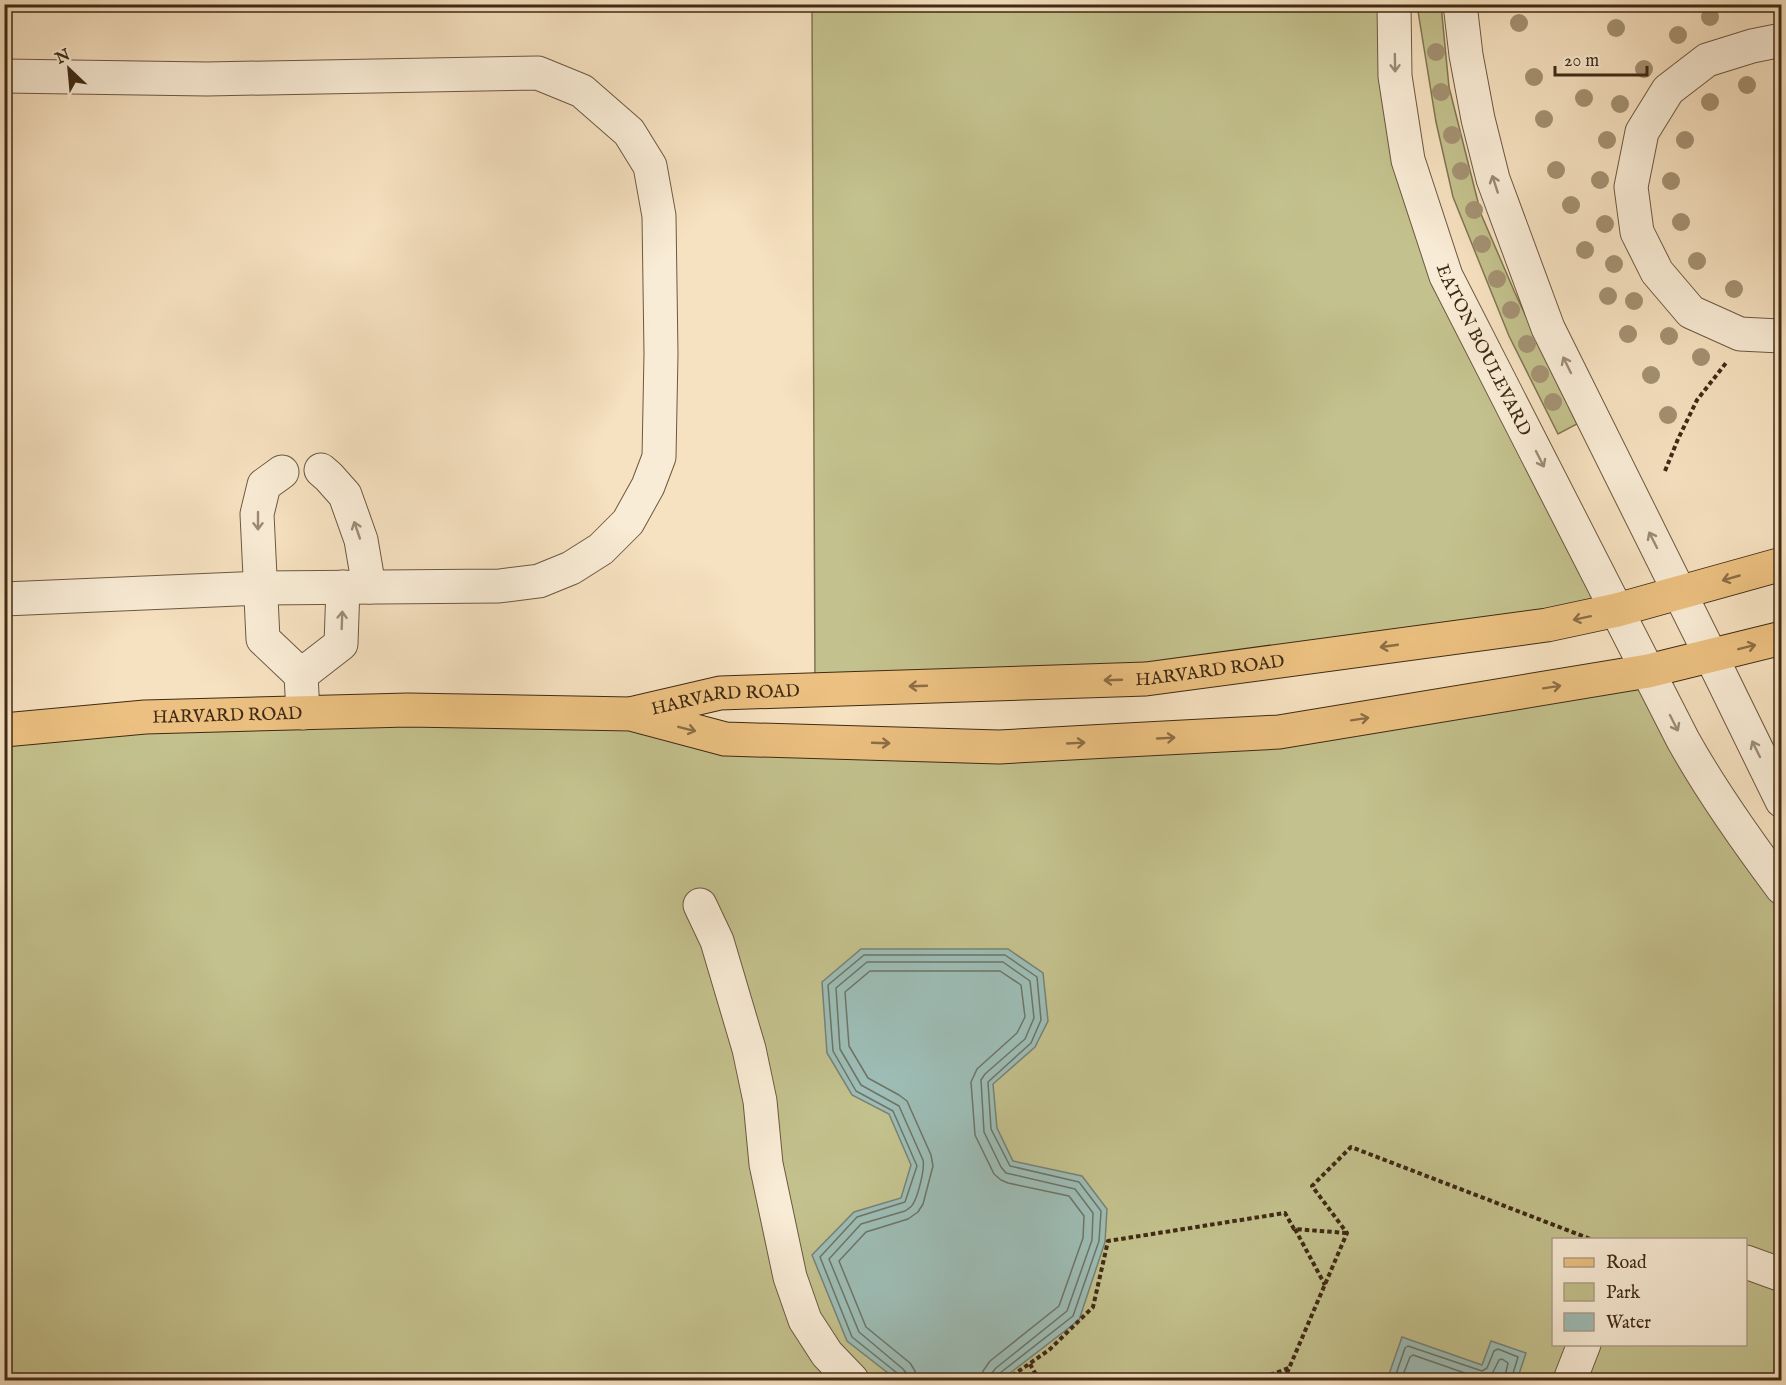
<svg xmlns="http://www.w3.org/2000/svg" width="1786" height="1385" font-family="'IM FELL English',serif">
<rect width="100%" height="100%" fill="#f6e1c0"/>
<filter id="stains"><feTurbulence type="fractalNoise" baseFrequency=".00333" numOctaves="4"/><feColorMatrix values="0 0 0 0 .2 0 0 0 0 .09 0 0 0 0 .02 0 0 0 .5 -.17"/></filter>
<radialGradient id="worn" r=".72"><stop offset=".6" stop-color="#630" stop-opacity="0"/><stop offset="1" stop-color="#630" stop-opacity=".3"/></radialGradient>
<g fill="#c3c18d" stroke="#817651" stroke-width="1.5" fill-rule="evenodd">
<path d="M812,5H1394L1408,160L1617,610L1146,679L815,689Z"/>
<path d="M1417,5H1441L1449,87L1481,214L1515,293L1577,424L1558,434L1509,336L1453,197L1436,122Z"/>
<path d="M1648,671L1781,888V1380H5V730L408,710L725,739L1279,732ZM1554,1240H1746V1344H1554Z"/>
</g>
<g fill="#9dbdb6" stroke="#778276" stroke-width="1.5">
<path d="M861,949H1008L1043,973L1048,1021L1035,1047L993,1084L997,1128L1013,1161L1082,1176L1107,1209L1105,1242L1079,1320L1001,1380H897L847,1341L812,1255L854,1212L901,1198L911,1165L889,1114L852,1095L827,1053L822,982Z"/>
<path d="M1402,1337L1482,1365L1491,1341L1526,1353L1517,1380H1387Z"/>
</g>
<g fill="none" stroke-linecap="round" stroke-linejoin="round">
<g stroke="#6e7466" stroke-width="1.5">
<path d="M900,1380L897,1373L852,1337L820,1257L857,1217L905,1202L917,1166L893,1111L856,1091L833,1051L828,985L864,955H1005L1037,977L1041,1020L1031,1043L988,1082L991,1129L1010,1166L1079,1182L1101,1211L1099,1241L1073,1316L1000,1373L998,1380"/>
<path d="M907,1380V1374L903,1369L859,1332L829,1259L861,1224L905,1211C909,1208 911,1208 913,1204C918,1196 925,1169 923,1160L899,1106L861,1085L840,1049L836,988L867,962H1003L1030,981L1034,1018L1025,1039L985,1074L981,1080L984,1132L1001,1167L1006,1173L1075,1189L1093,1213L1092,1240L1067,1311L996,1368L991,1374L990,1380"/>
<path d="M916,1380L915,1371L910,1363L866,1327L839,1261L866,1232L908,1219L918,1212L923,1204L933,1166L931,1155L907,1101L899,1095L868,1078L849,1046L845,992L870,971H1000L1021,985L1025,1017L1017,1033L977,1069L971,1082L975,1135L994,1174L1001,1180L1008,1183L1069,1196L1084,1216L1083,1238L1059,1306L990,1361L983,1371L981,1380"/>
<path d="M1394,1380L1405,1348L1408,1346L1482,1371L1487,1368L1494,1351L1498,1349L1518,1357L1511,1380"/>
<path d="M1401,1380L1410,1357L1413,1355L1482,1379L1492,1374L1499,1360L1502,1359L1508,1363L1504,1380"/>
</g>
<defs>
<g id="minor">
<path id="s1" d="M1394,4L1395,76L1408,160L1446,276L1683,740C1712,792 1746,840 1782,888"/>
<path d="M1460,4L1466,55L1478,119L1493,179L1548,328L1711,656L1782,801"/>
<path d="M1782,40L1752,46L1707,60L1668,90L1642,132L1631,187L1637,232L1657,272L1691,312L1740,334L1782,336"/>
<path d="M4,76L207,79L538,73L582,91L629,132L650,166L659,216L661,354L659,457L648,486L628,522L601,549L571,568L539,581L499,586L261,588L4,599"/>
<path d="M321,470L329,477L345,495L361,540L369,587"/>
<path d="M282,472L264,485L257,514L263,639L301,675L303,713"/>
<path d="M301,675L341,644L343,587"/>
<path d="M700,905L717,941L749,1049L760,1101L766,1164L790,1277L805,1320L827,1354L852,1380"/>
<path d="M1746,1262L1782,1275"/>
<path d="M1570,1380L1584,1344"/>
</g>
<g id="major">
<path id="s2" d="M634,713L720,693L1146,679L1547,625L1617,610L1782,564"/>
<path id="s3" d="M4,730L145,717L408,710L631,714L725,739L999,747L1108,741L1279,732L1648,671L1782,638"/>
</g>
</defs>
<use href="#minor" stroke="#6d5840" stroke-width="35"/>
<use href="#major" stroke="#3f2a15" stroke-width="35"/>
<g stroke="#3f2a15" stroke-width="4" stroke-dasharray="4.5 3" stroke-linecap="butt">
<path d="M1665,471L1678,439L1697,400L1726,363"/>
<path d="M1295,1229L1325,1285"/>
<path d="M1030,1364L1039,1380"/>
<path d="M1006,1380L1049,1350L1093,1307L1108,1241L1285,1213L1294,1229L1347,1233"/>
<path d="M1256,1380L1289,1368"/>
<path d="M1284,1380L1347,1233L1312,1186L1351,1147L1593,1240"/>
</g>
<use href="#minor" stroke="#f9ecd6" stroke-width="33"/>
<use href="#major" stroke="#ebc080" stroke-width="33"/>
</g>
<g fill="#a49172">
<circle cx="1710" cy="17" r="9"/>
<circle cx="1519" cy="23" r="9"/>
<circle cx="1616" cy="28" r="9"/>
<circle cx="1678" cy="35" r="9"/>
<circle cx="1436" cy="52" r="9"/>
<circle cx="1644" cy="69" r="9"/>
<circle cx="1534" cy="77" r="9"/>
<circle cx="1747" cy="85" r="9"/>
<circle cx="1441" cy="92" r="9"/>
<circle cx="1584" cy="98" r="9"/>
<circle cx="1710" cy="102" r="9"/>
<circle cx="1620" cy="104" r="9"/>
<circle cx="1544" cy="119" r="9"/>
<circle cx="1452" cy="135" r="9"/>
<circle cx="1607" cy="140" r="9"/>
<circle cx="1685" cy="140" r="9"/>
<circle cx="1556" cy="170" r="9"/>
<circle cx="1461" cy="171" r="9"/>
<circle cx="1600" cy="180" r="9"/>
<circle cx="1671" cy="181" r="9"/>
<circle cx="1571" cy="205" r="9"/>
<circle cx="1474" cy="210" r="9"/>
<circle cx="1681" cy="222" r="9"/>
<circle cx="1605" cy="224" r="9"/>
<circle cx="1482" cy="244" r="9"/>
<circle cx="1585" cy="250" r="9"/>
<circle cx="1697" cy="261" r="9"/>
<circle cx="1614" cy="264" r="9"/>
<circle cx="1497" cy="279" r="9"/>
<circle cx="1734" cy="289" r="9"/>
<circle cx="1608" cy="296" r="9"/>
<circle cx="1634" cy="301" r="9"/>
<circle cx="1511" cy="310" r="9"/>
<circle cx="1628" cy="334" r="9"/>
<circle cx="1669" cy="336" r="9"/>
<circle cx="1527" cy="344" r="9"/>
<circle cx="1701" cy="357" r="9"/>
<circle cx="1540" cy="374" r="9"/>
<circle cx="1651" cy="375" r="9"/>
<circle cx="1553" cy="402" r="9"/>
<circle cx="1668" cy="415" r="9"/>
</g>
<defs><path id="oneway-shaft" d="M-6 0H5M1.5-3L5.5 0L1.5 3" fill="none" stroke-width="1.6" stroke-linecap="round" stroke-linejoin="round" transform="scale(1.5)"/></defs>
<g stroke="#9c8b76">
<use href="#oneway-shaft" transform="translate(1395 63) rotate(89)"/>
<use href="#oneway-shaft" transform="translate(1495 184) rotate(-108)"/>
<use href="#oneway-shaft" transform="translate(1567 365) rotate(-116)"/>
<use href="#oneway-shaft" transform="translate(1540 459) rotate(63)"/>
<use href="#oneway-shaft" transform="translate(258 521) rotate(90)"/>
<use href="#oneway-shaft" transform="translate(357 530) rotate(-109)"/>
<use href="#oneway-shaft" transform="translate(1653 540) rotate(-117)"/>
<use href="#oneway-shaft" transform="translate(342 620) rotate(-88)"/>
<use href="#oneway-shaft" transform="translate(1674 723) rotate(63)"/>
<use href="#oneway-shaft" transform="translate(1756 749) rotate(-116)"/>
</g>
<g stroke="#8c6e45">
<use href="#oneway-shaft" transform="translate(1731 578) rotate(164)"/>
<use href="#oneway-shaft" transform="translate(1582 618) rotate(168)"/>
<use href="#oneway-shaft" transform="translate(1389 646) rotate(172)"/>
<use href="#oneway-shaft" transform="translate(1747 647) rotate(-14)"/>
<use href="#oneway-shaft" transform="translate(1113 680) rotate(178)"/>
<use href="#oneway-shaft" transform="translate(918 686) rotate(178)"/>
<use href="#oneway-shaft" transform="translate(1552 687) rotate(-9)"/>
<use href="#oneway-shaft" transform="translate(1360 719) rotate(-9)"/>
<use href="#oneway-shaft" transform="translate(687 729) rotate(14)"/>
<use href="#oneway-shaft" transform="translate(1166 738) rotate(-3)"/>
<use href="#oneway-shaft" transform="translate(881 743) rotate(2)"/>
<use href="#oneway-shaft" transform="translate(1076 743) rotate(-3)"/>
</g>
<g text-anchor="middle" stroke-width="4.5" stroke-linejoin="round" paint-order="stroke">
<g font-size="18" fill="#3f2a15" stroke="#f9ecd6">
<text dy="6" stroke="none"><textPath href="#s1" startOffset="362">EATON BOULEVARD</textPath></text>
<text dy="6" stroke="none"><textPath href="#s2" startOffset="579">HARVARD ROAD</textPath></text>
<text dy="6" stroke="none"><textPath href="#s2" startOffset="93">HARVARD ROAD</textPath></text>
<text dy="6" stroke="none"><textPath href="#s3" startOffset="224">HARVARD ROAD</textPath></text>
</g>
</g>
<rect width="1786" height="1385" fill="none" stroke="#f6e1c0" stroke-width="24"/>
<rect x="6" y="6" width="1774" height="1373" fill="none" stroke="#3f2a15" stroke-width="3"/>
<rect x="12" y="12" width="1762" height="1361" fill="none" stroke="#3f2a15" stroke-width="1.5"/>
<rect x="1552" y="1238" width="195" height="108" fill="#f9ecd6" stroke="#af9e89" stroke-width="1.5"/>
<rect x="1564" y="1258" width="30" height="9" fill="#ebc080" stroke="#af9e89" stroke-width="1.5"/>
<text x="1606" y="1268" font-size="18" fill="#3f2a15">Road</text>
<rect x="1564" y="1283" width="30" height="18" fill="#c3c18d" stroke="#af9e89" stroke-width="1.5"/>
<text x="1606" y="1298" font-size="18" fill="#3f2a15">Park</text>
<rect x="1564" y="1313" width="30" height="18" fill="#9dbdb6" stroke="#af9e89" stroke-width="1.5"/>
<text x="1606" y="1328" font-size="18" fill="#3f2a15">Water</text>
<g transform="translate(69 69) rotate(334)" stroke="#f9ecd6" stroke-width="4.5" paint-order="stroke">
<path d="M0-4.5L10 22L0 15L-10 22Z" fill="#3f2a15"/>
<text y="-9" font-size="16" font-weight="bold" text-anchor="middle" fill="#3f2a15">N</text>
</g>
<path d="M1555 66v9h92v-9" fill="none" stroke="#3f2a15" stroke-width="3"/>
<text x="1564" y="66" font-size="18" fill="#3f2a15" stroke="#f9ecd6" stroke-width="4.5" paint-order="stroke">20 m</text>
<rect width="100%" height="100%" filter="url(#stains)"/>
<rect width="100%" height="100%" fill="url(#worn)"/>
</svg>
